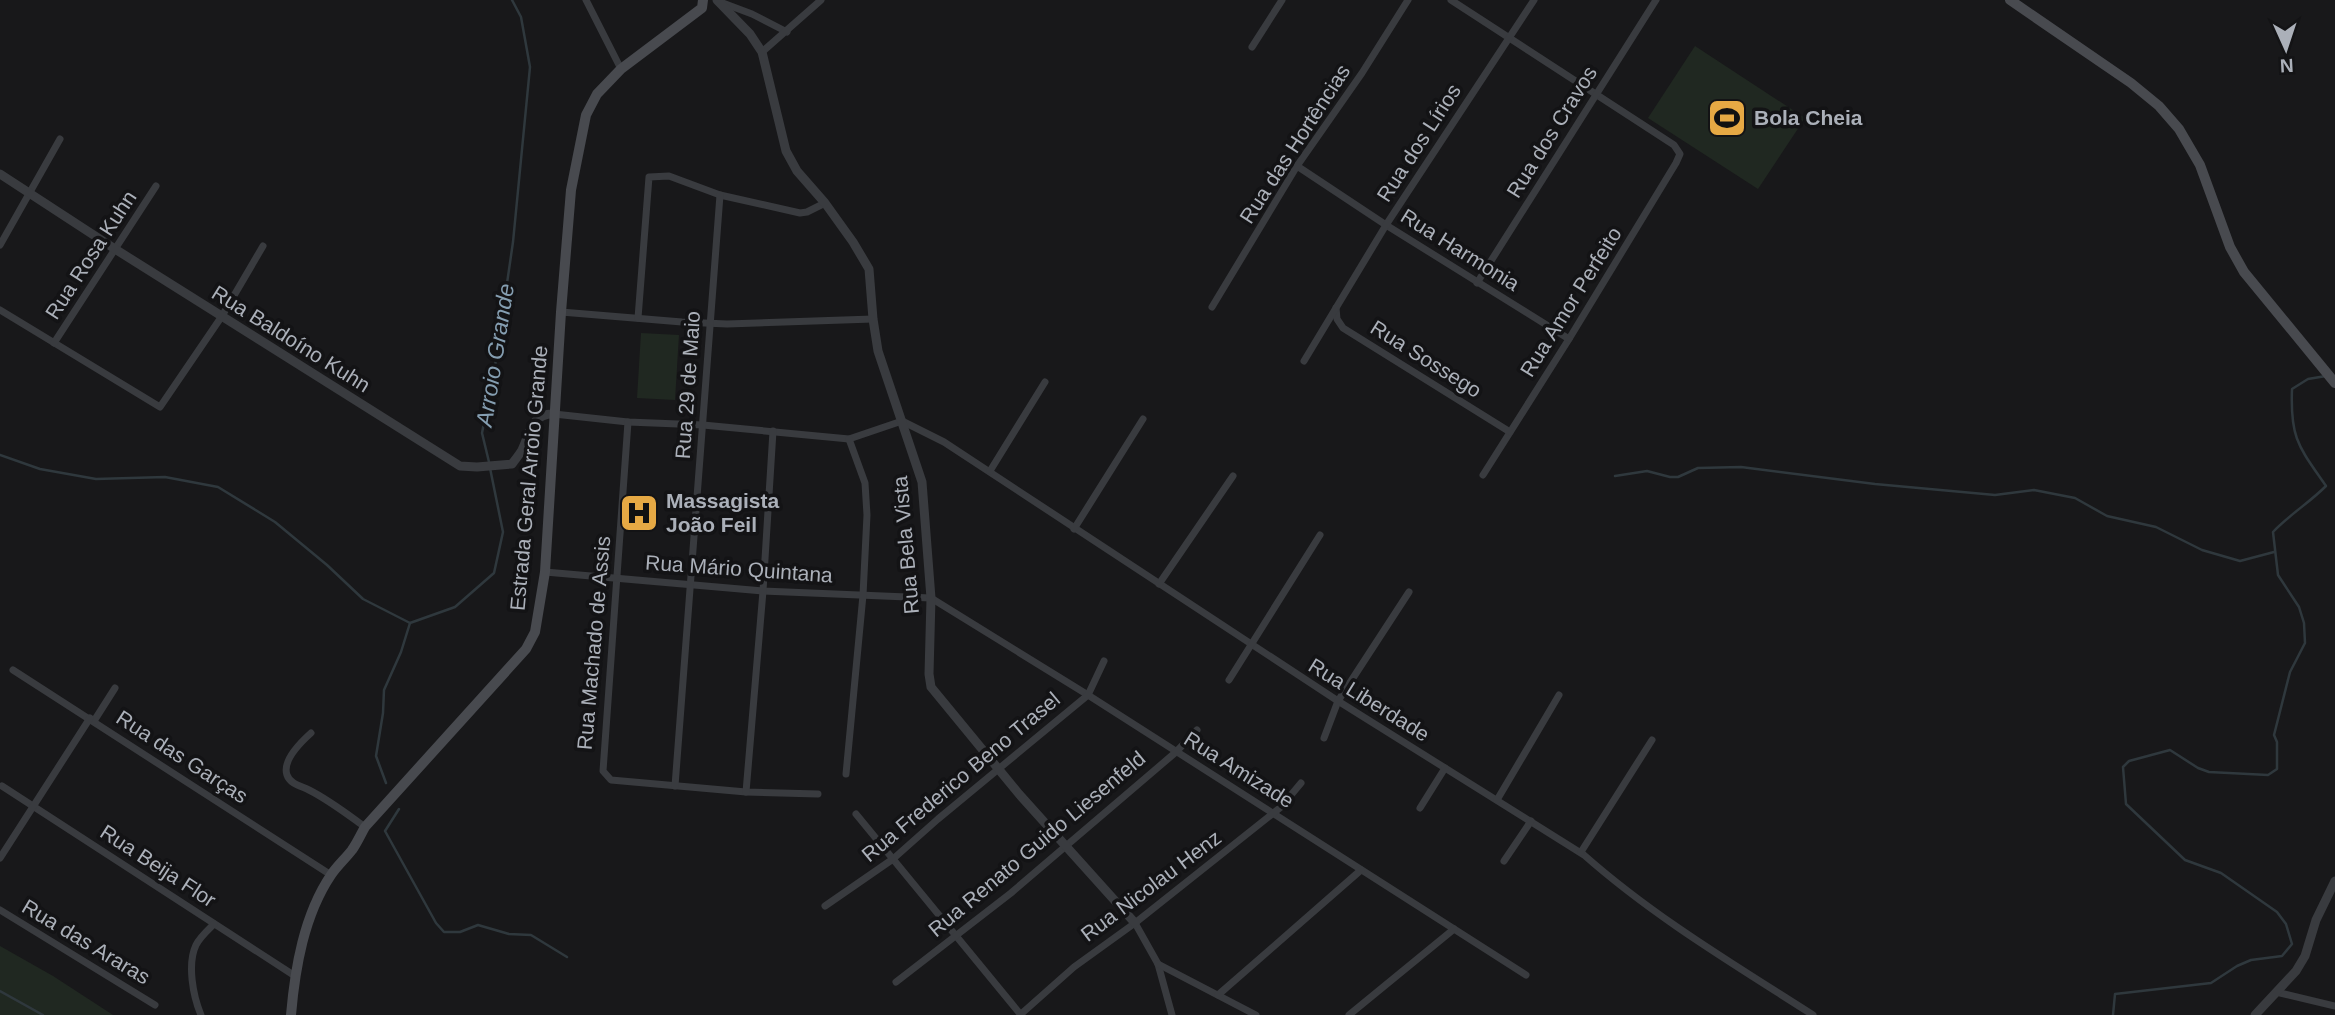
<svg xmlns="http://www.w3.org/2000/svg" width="2335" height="1015" font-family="Helvetica,sans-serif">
<rect width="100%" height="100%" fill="#18181a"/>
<g fill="#202821">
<path d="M1695,46L1805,118L1758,189L1648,118Z"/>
<path d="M641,333L679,335L675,400L637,398Z"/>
<path d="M0,946L53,976L113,1015H0Z"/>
</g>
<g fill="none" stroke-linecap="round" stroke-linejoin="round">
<g stroke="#2f383d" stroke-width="2.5">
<path d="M0,455L40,469L96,479L165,477L218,487L275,522L327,565L363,599L410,623L455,607L494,573L503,532L490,468"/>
<path d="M489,462L482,433L495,366L513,242L530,67L521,17L512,0"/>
<path d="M1615,476L1647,471L1670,477H1678L1698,468L1741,467L1875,484L1995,495L2034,490L2075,498L2107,516L2156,527L2202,550L2240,561L2274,552"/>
<path d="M386,783L376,756L383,713L384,690L401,652L410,623"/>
<path d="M399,809L385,831L436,923L444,932H460L478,925L509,934L531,935L567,957"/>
<path d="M0,991L43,1015"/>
<path d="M2113,1015L2115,994L2211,983L2237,966L2251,960L2282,956L2292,944L2286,924L2277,912L2221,873L2185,860L2126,804L2123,767L2129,761L2170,750L2198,768L2209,772L2268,775L2277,769V742L2274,735L2290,672L2305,643L2304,623L2299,607L2278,575L2273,532C2289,515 2309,503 2326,486C2299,447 2290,439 2292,389L2308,379L2326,376"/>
</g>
<g stroke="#393b3f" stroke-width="7">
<path d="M586,0L621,69"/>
<path d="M1451,0L1674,145L1680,154L1676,163L1569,339L1483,475"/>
<path d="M720,2L752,14L787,32"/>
<path d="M1252,47L1282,0"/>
<path d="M762,52L821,0"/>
<path d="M1297,166L1386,225L1569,339"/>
<path d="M0,245L60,139"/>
<path d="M1477,283L1656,0"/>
<path d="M1212,307L1297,166L1362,73L1408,0"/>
<path d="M1336,308L1337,319L1343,328L1510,432"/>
<path d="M0,310L160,407L222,316L263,246"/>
<path d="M561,312L682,322L727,324L873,319"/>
<path d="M638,318L649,177L669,176L720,195L800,213L807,212L825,203"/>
<path d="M54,343L156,186"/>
<path d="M1304,361L1386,225L1534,0"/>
<path d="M554,414L628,422L703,425L849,439L902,421L944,442L1338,701L1584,855C1654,917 1735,965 1813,1015"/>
<path d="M628,422L603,771L611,780L746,792L818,794"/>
<path d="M990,471L1045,382"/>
<path d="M1074,529L1143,419"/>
<path d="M545,572L763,591L931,598L1088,695L1526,975"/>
<path d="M1159,584L1233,476"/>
<path d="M13,670L331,875"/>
<path d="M1229,680L1320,535"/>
<path d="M94,721L115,688"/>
<path d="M311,733C301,742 282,761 287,775C290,784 301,786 309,790C329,800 347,814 365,827"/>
<path d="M1324,738L1338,701L1409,592"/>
<path d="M846,774L863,595L867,515L865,483L849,439"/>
<path d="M2,786L295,976"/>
<path d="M675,786L720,195"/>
<path d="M746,792L763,591L773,431"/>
<path d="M1497,800L1559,695"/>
<path d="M1420,808L1445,768"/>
<path d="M856,814L1021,1015"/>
<path d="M1581,852L1652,740"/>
<path d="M0,858L90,718"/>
<path d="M1504,861L1531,821"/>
<path d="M825,906L893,859L938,819L1088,695L1104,661"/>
<path d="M0,910L155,1005"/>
<path d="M1135,923L1158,964L1172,1015"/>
<path d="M1158,964L1256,1015"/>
<path d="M896,982L1011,893L1176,752L1197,730"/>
<path d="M2276,992L2335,1006"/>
<path d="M1218,995L1361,870"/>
<path d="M1021,1014L1074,967L1135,923L1281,807L1301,783"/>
<path d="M201,1015C193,996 187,964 196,945C200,937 208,930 214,924"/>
<path d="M1349,1015L1454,929"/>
</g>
<g stroke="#393b3f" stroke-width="9">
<path d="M717,0L750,34L762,52L786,151L797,171L825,203L853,242L869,269L873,319L878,351L922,482L931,598L929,674L931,687L1019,794L1135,923"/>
<path d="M0,174L115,249L460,466L477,467L512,464C515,460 519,455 522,450C530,434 531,413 554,414"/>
<path d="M2255,1015L2296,971L2305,956L2316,920L2335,881"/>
</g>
<g stroke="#484a4f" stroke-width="10">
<path d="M2010,0L2131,83L2159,106L2179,129L2200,165L2230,247L2244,272L2335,383"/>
<path d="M291,1015C295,968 304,915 331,875C337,866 345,859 352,850C357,843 361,834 365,827L526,649L535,632L545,572L561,312L571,190L586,115L597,94L621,69L702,8L703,0"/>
</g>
</g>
<defs>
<symbol id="stadium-square" viewBox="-11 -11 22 22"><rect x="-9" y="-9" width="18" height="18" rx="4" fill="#e6a944" stroke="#131315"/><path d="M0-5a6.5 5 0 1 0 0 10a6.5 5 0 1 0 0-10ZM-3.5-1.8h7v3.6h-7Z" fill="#111"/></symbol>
<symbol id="hospital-square" viewBox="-11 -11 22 22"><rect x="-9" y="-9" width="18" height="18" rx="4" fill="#e6a944" stroke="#131315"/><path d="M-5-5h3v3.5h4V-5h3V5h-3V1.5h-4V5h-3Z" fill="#111"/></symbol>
</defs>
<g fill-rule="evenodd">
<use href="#stadium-square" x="1705" y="96" width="44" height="44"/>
<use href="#hospital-square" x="617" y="491" width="44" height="44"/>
</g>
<g text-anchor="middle" stroke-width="7" stroke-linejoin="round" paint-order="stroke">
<g font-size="21" font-weight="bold" fill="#abb0b9" stroke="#131315" text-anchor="start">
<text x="1754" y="125">Bola Cheia</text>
<text x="666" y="508">Massagista<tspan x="666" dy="24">João Feil</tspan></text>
</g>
<g font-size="21" fill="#abb0b9" stroke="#131315">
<text transform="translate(1552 132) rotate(-58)" y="7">Rua dos Cravos</text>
<text transform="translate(1419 143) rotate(-57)" y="7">Rua dos Lírios</text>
<text transform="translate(1295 144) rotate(-57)" y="7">Rua das Hortências</text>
<text transform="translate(1460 250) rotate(32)" y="7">Rua Harmonia</text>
<text transform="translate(91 255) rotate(-57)" y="7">Rua Rosa Kuhn</text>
<text transform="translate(1571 302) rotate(-58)" y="7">Rua Amor Perfeito</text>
<text transform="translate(291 339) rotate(32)" y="7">Rua Baldoíno Kuhn</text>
<text transform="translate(1426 359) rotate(32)" y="7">Rua Sossego</text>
<text transform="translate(688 385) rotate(-86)" y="7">Rua 29 de Maio</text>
<text transform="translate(529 478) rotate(-85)" y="7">Estrada Geral Arroio Grande</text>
<text transform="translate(906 545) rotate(-95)" y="7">Rua Bela Vista</text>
<text transform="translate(739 569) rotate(4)" y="7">Rua Mário Quintana</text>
<text transform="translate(594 643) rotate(-85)" y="7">Rua Machado de Assis</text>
<text transform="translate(1369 700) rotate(32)" y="7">Rua Liberdade</text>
<text transform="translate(182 757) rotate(33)" y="7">Rua das Garças</text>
<text transform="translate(1239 770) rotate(32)" y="7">Rua Amizade</text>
<text transform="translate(961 777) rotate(-40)" y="7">Rua Frederico Beno Trasel</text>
<text transform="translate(1037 844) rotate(-40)" y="7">Rua Renato Guido Liesenfeld</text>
<text transform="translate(158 866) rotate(33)" y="7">Rua Beija Flor</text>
<text transform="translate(1151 886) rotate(-37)" y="7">Rua Nicolau Henz</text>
<text transform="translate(86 942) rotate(31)" y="7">Rua das Araras</text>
</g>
<g font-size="23" font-style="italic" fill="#859eb1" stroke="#131315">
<text transform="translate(495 355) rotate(-81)" y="8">Arroio Grande</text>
</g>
</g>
<g transform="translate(2286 49) rotate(177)" stroke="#131315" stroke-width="5" paint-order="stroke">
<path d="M0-5L12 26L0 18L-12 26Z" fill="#abb0b9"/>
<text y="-10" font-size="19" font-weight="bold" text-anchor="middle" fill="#abb0b9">N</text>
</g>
</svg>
